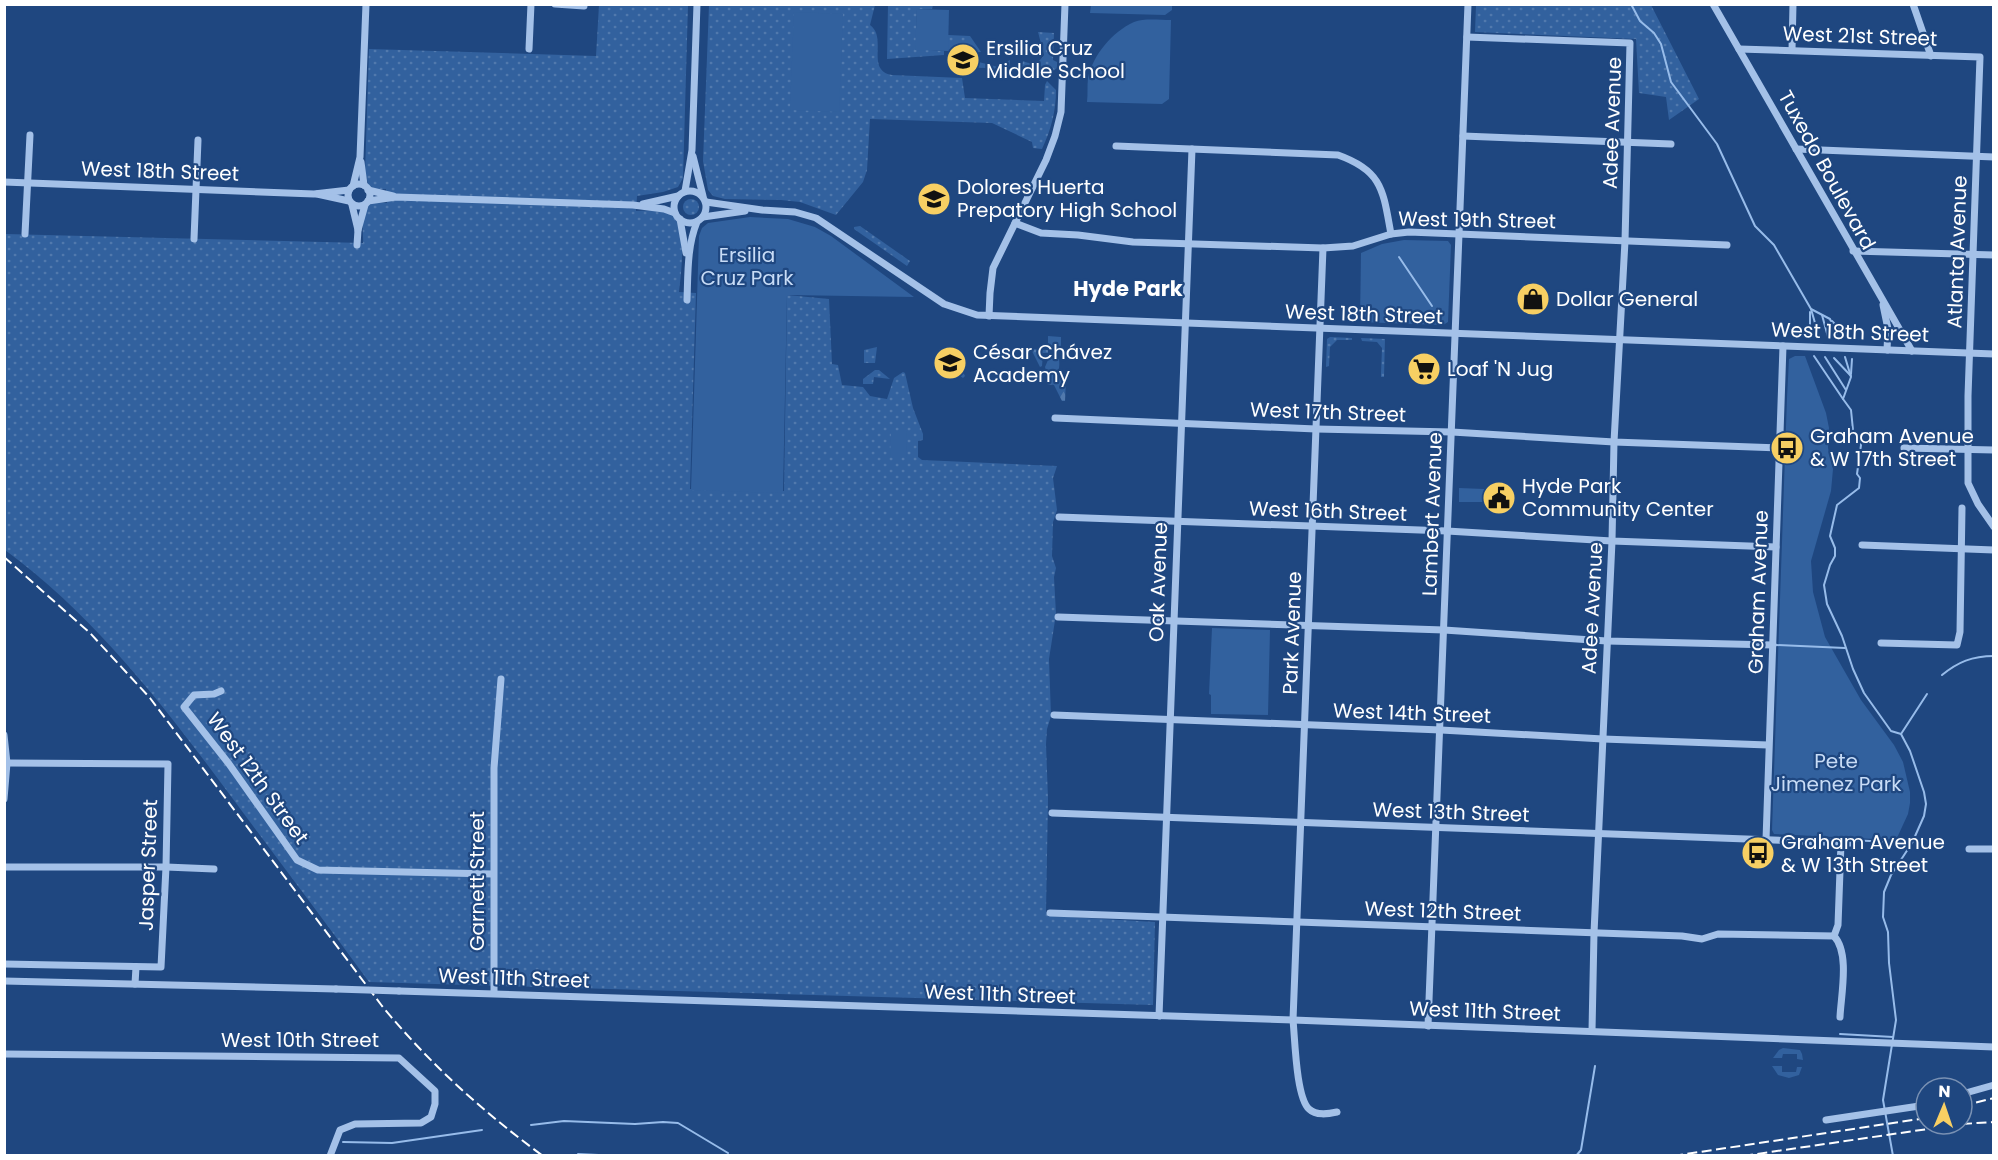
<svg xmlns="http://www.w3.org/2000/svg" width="1998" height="1160" font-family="Poppins,sans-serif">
<defs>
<pattern id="grass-dots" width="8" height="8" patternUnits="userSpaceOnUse" patternTransform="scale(1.5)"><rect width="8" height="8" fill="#32619e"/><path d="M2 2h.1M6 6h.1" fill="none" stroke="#5179ad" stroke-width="1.8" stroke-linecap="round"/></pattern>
<pattern id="forest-firs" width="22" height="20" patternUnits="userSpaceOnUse" patternTransform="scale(1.5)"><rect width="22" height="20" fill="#32619e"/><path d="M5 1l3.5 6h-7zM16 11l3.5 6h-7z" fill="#5179ad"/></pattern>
</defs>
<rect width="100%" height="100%" fill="#1f4780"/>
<g fill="url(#grass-dots)">
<path d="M599,5H688L683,178L678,187L663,192L637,196L636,211C646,211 660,208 670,213C688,224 681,274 679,292L696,293L690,489L784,491L787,295L829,299L832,364L838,365L842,385L863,387L870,396L887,399L894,378L903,372L905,373L913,408L923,434V440L918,441V457L922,460L1057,466L1053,478L1057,510L1053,522L1052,556L1056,568L1054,577L1056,614L1049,659L1051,716L1047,729L1046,744L1048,799L1046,912L1051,916L1155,922L1153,1005L369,982C323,919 276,857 230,795C164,706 95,616 5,550V234L363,243C364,232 358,207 373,202C377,201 383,203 387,203L386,189L376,190L369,187L365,173L369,49L596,56Z"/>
<path d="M709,5H875L870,25C888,38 865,70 892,75L962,78L965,98L1044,101L1045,85L1047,81L1056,90C1056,111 1051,130 1042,149L1033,148L1032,142L992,123L870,119L867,170L863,182L836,215L800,202L781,200L725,199L713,196L708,190L703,161Z"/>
<path d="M888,5H933L932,9H917L916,49L944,51V55L887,59Z"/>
<path d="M1476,5H1651L1699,99L1669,120L1666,97L1639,93L1636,39L1475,32Z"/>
<path d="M1038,32L1054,33L1053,60L1057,62V68L1053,71L1021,70L1023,61C1032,65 1038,64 1044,55Z"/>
<path d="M948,35L970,36L981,52L948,54Z"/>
<path d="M971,60L998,67L1010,60L1009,69L963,67L964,63Z"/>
<circle cx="691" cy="207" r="8"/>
<path d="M860,226L910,261L907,266L854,229V227Z"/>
<path d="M1330,337L1352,338V340H1337L1330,347L1329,366L1326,367L1327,339Z"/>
<path d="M1361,338L1385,339L1384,377H1381V374L1382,348L1377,342L1362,341Z"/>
<path d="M877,347L875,363H864V350Z"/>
<path d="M1031,349L1048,350V353H1043L1042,366L1040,367Z"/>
<path d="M875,370H879L890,379L874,377L873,384H863V379Z"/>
</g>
<path fill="url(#forest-firs)" d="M1064,372L1066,380L1065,401H1062L1054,385L1047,384L1048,381L1052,378L1058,379Z"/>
<g fill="#32619e">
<path d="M1091,5H1172V10L1165,15L1090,13Z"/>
<path d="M917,9L949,10L948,51L915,50Z"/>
<path d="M794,12L843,14L839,112L790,110Z"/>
<path d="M1171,20L1169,99L1162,104L1087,102C1088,94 1087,86 1088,78C1093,55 1112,32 1134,22C1144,18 1159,20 1171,20Z"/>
<path d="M750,217L788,219L815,227L831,236L914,297L787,295L783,493L691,490L699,236L702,228L708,223Z"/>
<path d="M1404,240L1448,241L1451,245L1448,322L1443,325L1360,322L1361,253L1382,244Z"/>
<path d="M1048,336L1061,337V348H1048Z"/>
<path d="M1054,356L1059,359C1060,366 1059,376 1052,379L1047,376L1045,367L1048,360Z"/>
<path d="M1795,356H1805L1826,413L1829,428L1828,448L1833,469L1831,491L1811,561L1813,592L1825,637L1861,700L1894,745L1903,762L1910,792V803L1908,814L1896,840L1774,834L1772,830L1787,398L1789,359Z"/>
<path d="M954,359L957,360L965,376L963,378L949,368Z"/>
<path d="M891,431H907L906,457H890Z"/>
<path d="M1459,488L1484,489V502H1459Z"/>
<path d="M1212,628L1270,630L1268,715L1211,714V695L1209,694Z"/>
<path d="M1783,1048L1800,1050L1802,1054L1803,1060L1797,1059V1054H1783L1782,1058H1773L1779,1050Z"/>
<path d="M1772,1066H1782V1072H1796L1797,1067H1802L1799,1075L1789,1078L1778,1075Z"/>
</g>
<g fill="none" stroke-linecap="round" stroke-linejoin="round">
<g stroke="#97bcea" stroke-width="2">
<path d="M1631,4L1640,21L1654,33L1661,44L1671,82L1717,144L1755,226L1774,245L1811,309L1830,319L1837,336"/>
<path d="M1399,257L1432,306"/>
<path d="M1811,309L1819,337"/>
<path d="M1822,315L1828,337"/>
<path d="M1832,321L1847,337"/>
<path d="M1810,335V312"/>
<path d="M1814,356L1843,399"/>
<path d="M1825,357L1846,390"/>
<path d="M1845,357L1851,377L1843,399L1851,410L1853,430L1859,438L1861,445L1857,474L1860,478L1859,488L1837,505L1830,536L1835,548V556L1830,565L1824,585L1827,604L1842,636L1853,669L1864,693L1891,731L1901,734L1910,751L1924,792L1926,804L1924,816L1912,843L1891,875L1884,892L1883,917L1888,932L1889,963L1896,1020L1883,1100L1893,1156"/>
<path d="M1834,358L1851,376"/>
<path d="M1851,374L1852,359"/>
<path d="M1776,645L1845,648"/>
<path d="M1942,675C1958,662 1972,656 1994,656"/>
<path d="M1901,734L1927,694"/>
<path d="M1849,840L1912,843"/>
<path d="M1840,1034L1893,1037"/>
<path d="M531,1125L564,1121L635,1124L663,1122L678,1123L728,1153"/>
<path d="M343,1142L392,1143L482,1130"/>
<path d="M578,1154L619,1156"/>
<path d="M1576,1156L1581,1150L1595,1066"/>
</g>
<g stroke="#a4c1e8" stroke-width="7">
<path d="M555,4L584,6"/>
<path d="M1713,4L1912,351"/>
<path d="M1913,4L1931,56"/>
<path d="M1467,37L1630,43L1625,241L1614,442L1612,541L1594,933L1592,1031"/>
<path d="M529,49L531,4"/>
<path d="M1739,49L1980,57L1968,396V483L1978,504L1994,527"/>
<path d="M1792,50L1793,4"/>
<path d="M1463,136L1671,144"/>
<path d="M1116,146L1338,155C1383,171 1383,191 1391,234"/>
<path d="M1796,149L1994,157"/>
<path d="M693,156L703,196"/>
<path d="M361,162L364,185"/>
<path d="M4,182L314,194L349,190"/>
<circle cx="359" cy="195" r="11"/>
<path d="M353,186L360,157L366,4"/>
<path d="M368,190L393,196"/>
<circle cx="690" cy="207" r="16"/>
<path d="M685,191L692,150L697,4"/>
<path d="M317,194L349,201"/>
<path d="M368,201L396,197L633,205L664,209L675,213"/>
<path d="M706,202L762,210L795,212L816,218L944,304L977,315L1994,354"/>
<path d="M643,204L678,196"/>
<path d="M352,205L358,230L357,245"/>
<path d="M703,217L745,211"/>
<path d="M680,219L686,253"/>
<path d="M1015,223L1041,233L1078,235L1133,242L1323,248L1353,246L1391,234L1409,232L1727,245"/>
<path d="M358,230L365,205"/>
<path d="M25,234L30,135"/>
<path d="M194,239L198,140"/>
<path d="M1323,248L1293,1020C1295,1039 1296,1097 1309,1109C1316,1116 1328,1114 1337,1112"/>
<path d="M1853,251L1994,255"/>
<path d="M687,300C688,274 687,246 697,222"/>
<path d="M1883,305L1888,329L1887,350"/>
<path d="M989,316L990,293L993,268L1046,160L1055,136L1061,112L1065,4"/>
<path d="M1055,418L1316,429L1452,432L1614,442L1780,448"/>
<path d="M1904,448L1994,450"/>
<path d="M1059,517L1447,531L1612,541L1776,547"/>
<path d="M1862,545L1994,550"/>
<path d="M1058,617L1444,630L1607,641L1773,645"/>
<path d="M1881,643L1957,645L1960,632L1962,508"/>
<path d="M221,691L214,694L194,695L184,707L229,764L297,860L318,870L492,874"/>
<path d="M1054,715L1441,730L1603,739L1768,745"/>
<path d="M4,735L7,763L4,799"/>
<path d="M1052,813L1850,843"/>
<path d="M1766,840L1783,346"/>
<path d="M1969,849H1994"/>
<path d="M4,867H166L214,869"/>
<path d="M1050,913L1682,936L1702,939L1718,934L1834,936"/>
<path d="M1834,936L1838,925L1841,843"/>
<path d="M1834,936C1850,953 1841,995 1840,1017"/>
<path d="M4,964L161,967L166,867L168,764L7,763"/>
<path d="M4,981L336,989"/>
<path d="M135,984L136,967"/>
<path d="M399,991L1293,1020L1994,1047"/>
<path d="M494,993V768L501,679"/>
<path d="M1159,1016L1192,149"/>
<path d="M1428,1026L1468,4"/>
<path d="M4,1054L399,1058L435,1091V1104L431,1117L421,1123L355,1124L340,1130L330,1156"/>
<path d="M1962,1094L1994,1085"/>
<path d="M1826,1120L1926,1105"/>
</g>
<g stroke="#fff" stroke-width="2" stroke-dasharray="10 4.5" stroke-linecap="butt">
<path d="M4,557L90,633L150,698L382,1006C429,1063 483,1112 543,1156"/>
<path d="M1962,1106L1994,1098"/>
<path d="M1962,1124L1994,1122"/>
<path d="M1673,1156L1926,1118"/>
<path d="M1743,1156L1962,1124"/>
</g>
<path stroke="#a4c1e8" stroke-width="7" d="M336,989L399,991"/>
</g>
<defs>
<symbol id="school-disc" viewBox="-11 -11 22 22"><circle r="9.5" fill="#f7cf63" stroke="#1f4780"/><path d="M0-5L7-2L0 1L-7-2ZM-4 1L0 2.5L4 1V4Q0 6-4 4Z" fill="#111"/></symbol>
<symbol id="shop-disc" viewBox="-11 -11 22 22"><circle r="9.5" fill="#f7cf63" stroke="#1f4780"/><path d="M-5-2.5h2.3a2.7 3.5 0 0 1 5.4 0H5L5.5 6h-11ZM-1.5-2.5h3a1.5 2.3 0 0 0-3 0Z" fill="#111"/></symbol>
<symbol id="supermarket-disc" viewBox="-11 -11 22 22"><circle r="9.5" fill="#f7cf63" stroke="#1f4780"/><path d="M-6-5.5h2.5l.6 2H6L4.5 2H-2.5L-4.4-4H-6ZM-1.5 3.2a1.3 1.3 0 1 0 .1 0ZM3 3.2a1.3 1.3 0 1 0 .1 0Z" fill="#111"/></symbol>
<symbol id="bus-disc" viewBox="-11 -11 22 22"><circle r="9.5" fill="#f7cf63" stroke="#1f4780"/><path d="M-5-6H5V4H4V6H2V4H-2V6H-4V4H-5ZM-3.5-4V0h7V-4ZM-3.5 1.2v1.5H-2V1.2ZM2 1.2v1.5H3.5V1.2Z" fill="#111"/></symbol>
<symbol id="civic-disc" viewBox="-11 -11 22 22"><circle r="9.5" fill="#f7cf63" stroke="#1f4780"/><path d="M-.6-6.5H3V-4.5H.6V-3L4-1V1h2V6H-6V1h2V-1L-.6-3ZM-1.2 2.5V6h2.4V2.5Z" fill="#111"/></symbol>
</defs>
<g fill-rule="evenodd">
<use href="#school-disc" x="944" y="41" width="38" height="38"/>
<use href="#school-disc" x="915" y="180" width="38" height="38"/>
<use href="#shop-disc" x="1514" y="280" width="38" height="38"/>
<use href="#school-disc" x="931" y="344" width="38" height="38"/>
<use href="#supermarket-disc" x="1405" y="350" width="38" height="38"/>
<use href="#bus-disc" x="1768" y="429" width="38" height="38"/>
<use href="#civic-disc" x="1480" y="479" width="38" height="38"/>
<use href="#bus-disc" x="1739" y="834" width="38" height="38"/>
</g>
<g text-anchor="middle" stroke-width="4.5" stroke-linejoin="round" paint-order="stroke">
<g font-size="20" fill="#fff" stroke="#1f4780">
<text transform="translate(1860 36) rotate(2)" y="7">West 21st Street</text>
<text transform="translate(1612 123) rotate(-88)" y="7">Adee Avenue</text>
<text transform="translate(1827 170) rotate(61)" y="7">Tuxedo Boulevard</text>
<text transform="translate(160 171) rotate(2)" y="7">West 18th Street</text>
<text transform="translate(1477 220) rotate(1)" y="7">West 19th Street</text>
<text transform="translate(1957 252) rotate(-88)" y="7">Atlanta Avenue</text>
<text transform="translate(1364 314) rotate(2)" y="7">West 18th Street</text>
<text transform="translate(1850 332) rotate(2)" y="7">West 18th Street</text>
<text transform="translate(1328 412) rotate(2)" y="7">West 17th Street</text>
<text transform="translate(1328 511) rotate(2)" y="7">West 16th Street</text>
<text transform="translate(1432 514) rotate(-88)" y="7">Lambert Avenue</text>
<text transform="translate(1158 582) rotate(-88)" y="7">Oak Avenue</text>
<text transform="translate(1758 592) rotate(-88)" y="7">Graham Avenue</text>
<text transform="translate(1592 608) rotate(-87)" y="7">Adee Avenue</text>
<text transform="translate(1292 633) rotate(-88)" y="7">Park Avenue</text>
<text transform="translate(1412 713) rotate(2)" y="7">West 14th Street</text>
<text transform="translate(258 778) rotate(54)" y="7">West 12th Street</text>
<text transform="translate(1451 812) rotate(2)" y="7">West 13th Street</text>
<text transform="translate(148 865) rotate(-88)" y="7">Jasper Street</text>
<text transform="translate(477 881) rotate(-90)" y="7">Garnett Street</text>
<text transform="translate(1443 911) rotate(2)" y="7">West 12th Street</text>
<text transform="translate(514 978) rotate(2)" y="7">West 11th Street</text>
<text transform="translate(1000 994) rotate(2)" y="7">West 11th Street</text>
<text transform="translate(1485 1011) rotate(2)" y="7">West 11th Street</text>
<text x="300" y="1047">West 10th Street</text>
</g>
<g font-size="20" fill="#fff" stroke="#1f4780" text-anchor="start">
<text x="986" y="55">Ersilia Cruz<tspan x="986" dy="23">Middle School</tspan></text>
<text x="957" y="194">Dolores Huerta<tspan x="957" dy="23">Prepatory High School</tspan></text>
<text x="1556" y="306">Dollar General</text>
<text x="973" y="359">César Chávez<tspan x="973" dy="23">Academy</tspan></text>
<text x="1447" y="376">Loaf 'N Jug</text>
<text x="1810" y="443">Graham Avenue<tspan x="1810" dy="23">&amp; W 17th Street</tspan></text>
<text x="1522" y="493">Hyde Park<tspan x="1522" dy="23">Community Center</tspan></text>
<text x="1781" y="849">Graham Avenue<tspan x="1781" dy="23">&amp; W 13th Street</tspan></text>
</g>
<g font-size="20" fill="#c8dcf6" stroke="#1f4780">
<text x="747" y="262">Ersilia<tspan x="747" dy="23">Cruz Park</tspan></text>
<text x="1836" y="768">Pete<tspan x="1836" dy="23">Jimenez Park</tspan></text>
</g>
<g font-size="21" font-weight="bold" fill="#fff" stroke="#1f4780">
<text x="1128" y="296">Hyde Park</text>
</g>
</g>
<rect width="1998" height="1160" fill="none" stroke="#ffffff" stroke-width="12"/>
<g transform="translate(1944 1106) rotate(2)"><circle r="28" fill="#1f4780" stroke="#7991b3" stroke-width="1.5"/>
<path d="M0-4.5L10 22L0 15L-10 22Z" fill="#f7cf63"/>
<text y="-9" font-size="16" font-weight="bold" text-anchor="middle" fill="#ffffff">N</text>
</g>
</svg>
